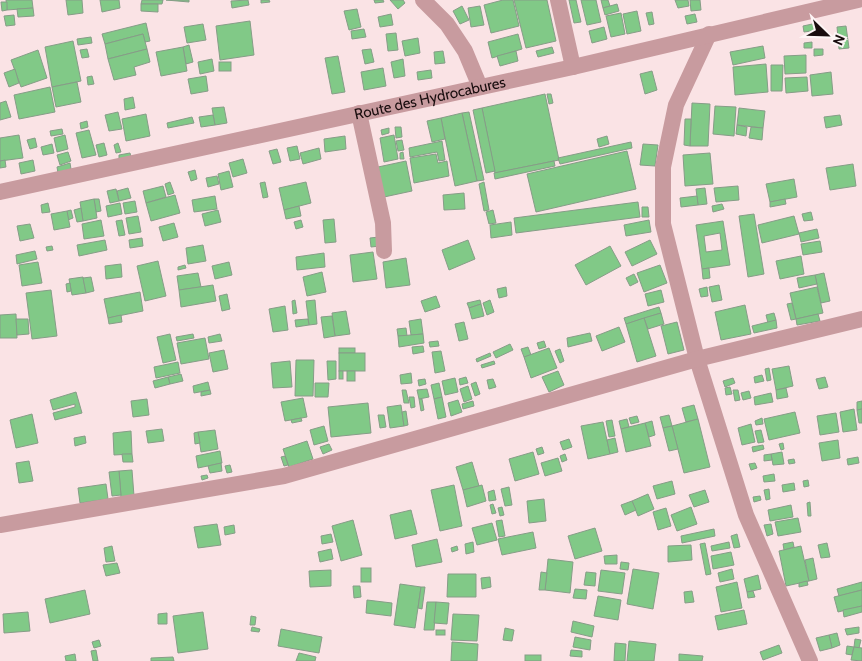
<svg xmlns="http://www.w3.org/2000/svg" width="862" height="661" font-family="Cabin,sans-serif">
<rect width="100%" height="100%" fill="#fae3e5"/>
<g fill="#81c987" stroke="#869d87" fill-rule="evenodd">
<path d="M6,0H32L33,8L7,10Z"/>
<path d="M66,0H82L83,13L68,15Z"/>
<path d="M100,0H119L120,8L102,12Z"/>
<path d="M142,0H163L162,4H141Z"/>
<path d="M166,0H189V2Z"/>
<path d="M248,0L249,5L232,8L231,1Z"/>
<path d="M261,0H269L270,2L261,3Z"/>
<path d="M374,0H383L384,2L375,3Z"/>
<path d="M390,0H403L405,3L398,9Z"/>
<path d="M503,0H513L519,26L491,33L484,5Z"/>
<path d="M514,0H547L556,41L526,48Z"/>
<path d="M569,0H576L581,22L574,23Z"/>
<path d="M581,0H596L601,22L587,25Z"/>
<path d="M601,0H608L610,6L603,8Z"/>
<path d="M675,0H688L689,6L678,8Z"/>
<path d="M690,0H700L701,10L691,11Z"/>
<path d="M1,2H7V10L2,11Z"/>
<path d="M141,4H158V12L141,11Z"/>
<path d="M617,4L619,11L605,15L603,8Z"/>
<path d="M462,6L469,20L460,24L453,11Z"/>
<path d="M480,6L484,25L471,27L468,8Z"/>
<path d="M33,8L34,16L18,17L17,9Z"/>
<path d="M357,9L361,27L349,30L344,11Z"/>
<path d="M637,11L641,31L627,34L623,14Z"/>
<path d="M652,12L654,24L649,25L646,13Z"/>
<path d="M621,13L625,34L611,37L606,16Z"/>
<path d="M391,14L393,25L380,27L378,17Z"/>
<path d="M695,14L697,22L687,24L685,16Z"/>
<path d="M14,15L15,25L6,26L4,16Z"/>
<path d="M250,21L254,55L220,60L216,26Z"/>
<path d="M146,23L150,41L145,42L143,34L105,44L102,34Z"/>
<path d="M817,23L818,30L804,32L803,26Z"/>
<path d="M203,24L206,40L187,43L184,27Z"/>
<path d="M846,26L849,48L839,49L837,27Z"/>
<path d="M604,27L607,39L592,43L589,31Z"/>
<path d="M364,29L366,37L352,39L351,31Z"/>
<path d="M396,33L398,50L388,51L386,34Z"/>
<path d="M143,34L147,49L108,59L105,44Z"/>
<path d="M518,34L522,49L492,58L488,42Z"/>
<path d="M91,37L92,43L78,45L77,39Z"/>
<path d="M418,38L420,53L405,56L402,41Z"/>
<path d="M73,41L81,81L52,87L45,47Z"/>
<path d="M812,42V48H804V43Z"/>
<path d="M189,45L193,62L186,64L183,47Z"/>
<path d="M763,46L765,58L733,65L730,52Z"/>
<path d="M183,47L187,71L161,76L156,52Z"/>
<path d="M552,47L554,53L538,57L536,51Z"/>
<path d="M87,49L89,57L82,58L80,50Z"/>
<path d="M147,49L150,62L134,67L136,75L114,80L108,59Z"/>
<path d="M371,49L374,62L365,64L362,50Z"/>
<path d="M814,49H823V55L814,56Z"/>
<path d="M38,50L47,78L21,87L11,60Z"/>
<path d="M443,51L445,63L435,64L434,52Z"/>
<path d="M516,51L518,61L500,66L497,56Z"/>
<path d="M806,55V73L785,74L784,56Z"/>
<path d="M338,56L345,92L332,94L325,58Z"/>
<path d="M212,59L214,71L200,74L198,62Z"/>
<path d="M403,59L405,76L394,78L391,62Z"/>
<rect x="219" y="62" width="12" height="9"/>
<path d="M766,64L768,92L735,95L733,67Z"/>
<path d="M771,65H783L782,91H771Z"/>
<path d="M383,68L386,86L364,90L361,72Z"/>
<path d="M15,69L19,83L9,87L4,73Z"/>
<path d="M431,70L432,78L418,80L417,72Z"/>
<path d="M652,71L657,90L645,94L640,74Z"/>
<path d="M831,72L833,94L812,96L810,75Z"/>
<path d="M92,76L94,84L88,85L87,77Z"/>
<path d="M206,76L208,91L191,94L188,79Z"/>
<path d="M807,77L808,91L786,93L785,78Z"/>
<path d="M77,82L81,102L56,107L52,87Z"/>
<path d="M50,87L55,112L19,119L14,95Z"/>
<path d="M545,94L559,160L495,173L482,108Z"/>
<path d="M547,94H551L553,103L549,104Z"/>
<path d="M133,97L135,108L125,110L124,99Z"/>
<path d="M6,101L11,117L0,120V103Z"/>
<path d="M692,103L710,104L708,146H690Z"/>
<path d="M715,106L736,107L734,136L713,134Z"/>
<path d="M224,107L227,123L215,125L212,108Z"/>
<path d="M482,108L495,171L486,173L473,110Z"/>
<path d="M739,108L765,111L763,128L737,125Z"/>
<path d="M118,112L122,129L109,131L105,115Z"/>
<path d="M469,112L484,180L477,181L462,113Z"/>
<path d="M462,113L477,181L455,186L441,118Z"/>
<path d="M146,114L150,136L126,141L122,119Z"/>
<path d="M213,115L215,125L201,127L199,117Z"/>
<path d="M840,115L842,125L826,128L824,117Z"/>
<path d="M192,117L194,123L168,128L167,123Z"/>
<path d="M441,118L445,139L432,142L427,121Z"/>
<path d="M685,119H691L690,146L684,145Z"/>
<path d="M87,121L88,127L81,129L80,123Z"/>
<path d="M737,125L747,127L746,136L736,134Z"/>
<path d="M395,127H401L402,137L396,138Z"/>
<path d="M751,127L763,128L762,140L749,138Z"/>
<path d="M389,128V133L382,135L381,130Z"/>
<path d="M62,129L63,134L51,136L50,131Z"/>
<path d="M89,130L96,155L82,158L76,133Z"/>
<path d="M19,135L23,158L0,161V138Z"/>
<path d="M65,135L68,149L57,152L54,138Z"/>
<path d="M394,135L398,159L384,162L380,138Z"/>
<path d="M345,136L346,149L325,152L324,139Z"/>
<path d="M607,136L609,144L599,147L597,139Z"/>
<path d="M35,138L37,147L30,149L27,140Z"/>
<path d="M402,140L404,150L398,151L396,141Z"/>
<path d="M442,141L445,160L439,161L437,152L410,157L409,148Z"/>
<path d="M631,142L632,148L560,164L558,158Z"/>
<path d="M104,143L107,155L99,157L96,145Z"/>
<path d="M118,143L121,152L116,153L114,145Z"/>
<path d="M52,144L54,153L43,155L41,147Z"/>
<path d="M643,144L658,145L655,166L640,165Z"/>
<path d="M297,146L300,159L290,161L287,148Z"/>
<path d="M319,148L321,159L303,164L300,153Z"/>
<path d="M277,149L281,162L273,164L269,151Z"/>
<path d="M627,151L636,189L536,212L527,174Z"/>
<path d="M68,152L71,161L60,165L57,155Z"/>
<path d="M403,152L404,159H400V153Z"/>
<path d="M130,153L131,157L119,159V155Z"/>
<path d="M710,153L713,184L685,186L683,155Z"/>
<path d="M436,154L438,163L447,161L449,176L414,183L410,158Z"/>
<path d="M243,159L247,173L233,177L229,163Z"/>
<path d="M5,160L6,167L0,168V161Z"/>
<path d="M33,160L35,171L21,174L19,163Z"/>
<path d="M406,161L412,191L384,197L378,167Z"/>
<path d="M554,161L555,166L495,179L494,173Z"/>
<path d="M70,163L71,169L58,173L57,167Z"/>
<path d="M853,164L856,186L830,190L826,168Z"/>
<path d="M195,170L197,179L191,181L188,172Z"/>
<path d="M229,171L233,187L221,190L218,174Z"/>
<path d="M217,176L219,184L208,187L206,178Z"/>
<path d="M794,179L797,197L770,202L766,184Z"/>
<path d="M170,182L174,193L168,195L165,184Z"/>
<path d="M265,182L268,197L263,198L260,183Z"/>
<path d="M306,182L311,203L284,210L279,188Z"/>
<path d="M484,182L489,210L484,211L479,184Z"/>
<path d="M163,186L166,197L146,203L143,191Z"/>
<path d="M738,186L739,200L716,202L714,188Z"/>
<path d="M128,188L131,198L119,201L117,191Z"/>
<path d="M705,188L707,204L698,205L696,189Z"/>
<path d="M116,189L119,201L110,203L107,191Z"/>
<path d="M464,193L465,209L444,210L443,195Z"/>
<path d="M175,195L180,213L151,221L146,203Z"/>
<path d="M215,196L217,209L194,212L192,200Z"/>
<path d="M697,196L698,205L681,207L680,198Z"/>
<path d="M94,199H99L101,211L96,212Z"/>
<path d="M94,199L97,218L83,221L80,202Z"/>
<path d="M785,199L786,204L770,207V202Z"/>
<path d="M135,201L137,212L125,214L123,203Z"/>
<path d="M638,202L640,217L516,233L514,218Z"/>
<path d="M48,203L50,212L42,213L41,205Z"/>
<path d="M120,203L122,214L108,217L106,206Z"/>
<path d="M722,204L724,209L713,212L712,206Z"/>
<path d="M299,206L301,216L286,219L284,210Z"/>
<path d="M642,207H648L649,217H642Z"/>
<path d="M81,208L83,221L77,222L74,210Z"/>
<path d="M71,210L73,218L68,220L67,211Z"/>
<path d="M218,210L221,222L205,226L202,214Z"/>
<path d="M493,210L496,223L489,224L486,212Z"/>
<path d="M67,211L70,227L54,230L51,214Z"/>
<path d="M811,212L813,220L804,221L802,214Z"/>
<path d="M754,214L764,274L748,277L739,216Z"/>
<path d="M138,216L141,232L129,234L126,218Z"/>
<path d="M794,216L799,234L762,243L758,225Z"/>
<path d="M334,219L336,242L325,243L323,220Z"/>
<path d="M101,220L104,236L84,239L82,224Z"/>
<path d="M122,220L125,235L119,236L116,221Z"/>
<path d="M301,220L303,227L296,229L294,222Z"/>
<path d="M649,220L651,232L626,236L624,225Z"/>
<path d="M723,221L730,265L702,269L696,225ZM720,233L722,250L706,252L704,236Z"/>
<path d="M511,222L512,235L491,238L490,225Z"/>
<path d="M174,223L178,237L163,241L159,227Z"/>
<path d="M30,224L34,238L20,241L17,226Z"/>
<path d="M817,229L819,238L801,242L799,233Z"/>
<path d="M379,237L380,246L371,247L370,238Z"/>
<path d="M142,238L143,246L130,248L129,240Z"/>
<path d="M105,240L107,250L79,256L77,245Z"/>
<path d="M468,240L475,259L449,270L442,250Z"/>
<path d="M650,240L657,254L632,266L625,252Z"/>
<path d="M820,241L822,252L803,255L801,244Z"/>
<path d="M203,245L206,261L188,264L186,248Z"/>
<path d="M52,246L53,250L47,251L46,247Z"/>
<path d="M610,246L621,266L586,285L575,265Z"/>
<path d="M35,251L37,259L17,264L16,255Z"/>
<path d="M373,252L377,279L353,282L350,255Z"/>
<path d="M324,253L325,267L297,270L296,257Z"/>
<path d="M801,256L804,274L780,279L776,261Z"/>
<path d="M406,258L410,285L386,288L383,262Z"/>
<path d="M158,261L166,296L145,301L137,266Z"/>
<path d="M38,262L42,283L22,286L19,265Z"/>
<path d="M229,262L232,275L215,279L212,266Z"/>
<path d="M121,264L122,277L106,279L105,266Z"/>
<path d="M185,265L186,268L178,270V267Z"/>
<path d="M660,265L667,283L644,292L637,273Z"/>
<path d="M709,268L710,278L703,279L702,269Z"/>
<path d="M322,272L326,292L307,296L303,277Z"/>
<path d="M198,273L201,287L179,290L177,276Z"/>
<path d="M824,273L830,301L821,303L815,275Z"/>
<path d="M634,274L638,282L630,286L626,278Z"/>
<path d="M815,275L817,284L799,288L797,278Z"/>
<path d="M83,277L86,293L72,295L69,279Z"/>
<path d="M91,277L94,291L86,293L83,278Z"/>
<path d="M70,283L71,291L67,292L66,284Z"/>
<path d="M213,285L216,301L181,307L179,290Z"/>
<path d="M719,285L722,300L712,302L709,287Z"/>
<path d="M506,287L507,296L499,298L497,289Z"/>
<path d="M707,287L708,296L701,297L699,289Z"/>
<path d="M817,287L823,313L796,319L790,293Z"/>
<path d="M51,290L57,336L32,339L26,293Z"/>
<path d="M661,290L664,302L648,306L645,294Z"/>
<path d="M140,292L143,311L108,318L104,299Z"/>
<path d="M227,294L230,309L222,311L219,296Z"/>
<path d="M436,296L440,307L425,312L421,301Z"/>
<path d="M295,300L297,313L293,314L292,301Z"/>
<path d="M315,300L317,324L309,325L306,301Z"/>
<path d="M480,300L481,304L469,308L467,303Z"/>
<path d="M490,300L494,312L487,315L483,303Z"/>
<path d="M792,303L796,319L791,320L787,304Z"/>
<path d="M481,304L484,316L472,319L469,308Z"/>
<path d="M745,305L751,334L721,340L715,312Z"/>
<path d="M285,306L288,330L273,332L269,309Z"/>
<path d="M659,307L661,313L626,324L624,318Z"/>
<path d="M346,311L350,334L335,336L332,313Z"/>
<path d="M661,313L664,324L648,329L644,318Z"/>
<path d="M774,313L776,320L768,323L766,315Z"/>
<path d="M16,314L17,338H0V315Z"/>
<path d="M818,314L820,321L797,325L796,319Z"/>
<path d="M121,315L122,322L109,324L108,318Z"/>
<path d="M332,316L335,336L324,338L321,317Z"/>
<path d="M644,318L656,356L637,362L626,324Z"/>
<path d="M16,319H28L29,334L17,335Z"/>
<path d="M308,319L309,325L296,327L295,320Z"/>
<path d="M421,319L423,334L411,335L409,321Z"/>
<path d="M776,320L777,328L754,333L752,326Z"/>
<path d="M464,322L468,339L459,341L455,324Z"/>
<path d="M677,322L684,350L668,354L661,326Z"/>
<path d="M619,327L625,342L602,351L596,336Z"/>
<path d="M406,328L407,336H398L397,329Z"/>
<path d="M590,333L592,341L568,347L567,338Z"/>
<path d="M170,334L176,360L163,363L157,337Z"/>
<path d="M193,334L194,338L177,341L176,337Z"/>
<path d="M220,334L222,341L209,343L208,337Z"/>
<path d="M423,334L424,343L399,347L398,336Z"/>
<path d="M205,338L209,359L181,364L177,343Z"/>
<path d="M438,341L439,346L430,347L429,342Z"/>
<path d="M544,341L546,347L539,349L537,343Z"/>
<path d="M510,344L513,350L496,358L493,352Z"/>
<path d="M423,346L424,352L413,354L412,347Z"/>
<path d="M528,347L531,355L524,357L521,349Z"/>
<rect x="339" y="348" width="16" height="5"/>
<path d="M549,348L557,368L531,378L524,357Z"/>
<path d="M560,349L564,361L560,363L555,351Z"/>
<path d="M224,350L228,369L213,372L209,353Z"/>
<path d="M441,351L445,371L435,373L432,352Z"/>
<rect x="339" y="353" width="26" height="18"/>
<path d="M490,353L491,356L477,362L476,359Z"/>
<path d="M296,360H314L313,396H295Z"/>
<path d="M290,361L292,387L273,388L271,363Z"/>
<path d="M327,361H336V379L328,380Z"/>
<path d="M494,361L495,364L482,368L481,365Z"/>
<path d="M178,362L180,373L156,378L154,367Z"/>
<path d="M789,366L793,386L776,390L772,369Z"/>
<path d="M769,368L771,380L767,381L765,369Z"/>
<rect x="339" y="371" width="4" height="8"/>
<rect x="347" y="371" width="8" height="10"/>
<path d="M558,371L564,385L549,392L542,377Z"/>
<path d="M411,373L412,383L401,384L400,375Z"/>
<path d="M181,374L183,381L170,384L168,377Z"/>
<path d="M762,375L764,381L755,383L754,377Z"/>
<path d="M168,377L170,384L155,388L153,381Z"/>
<path d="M466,377L468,383L460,385L459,379Z"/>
<path d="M825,377L828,387L819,389L816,379Z"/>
<path d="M455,378L458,392L445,395L442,381Z"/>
<path d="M733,378L735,383L725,387L723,381Z"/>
<path d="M425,379L426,384L419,386L418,380Z"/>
<path d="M493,379L496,387L489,389L487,380Z"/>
<path d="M208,382L210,390L194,393L193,386Z"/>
<path d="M476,382L480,394L475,396L471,384Z"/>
<path d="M315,383H329L328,397H315Z"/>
<path d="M439,383L442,397L434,399L431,385Z"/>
<path d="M468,386L472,399L464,402L460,389Z"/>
<path d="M730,387L732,394L726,395L725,388Z"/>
<path d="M786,388L788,397L777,399L776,390Z"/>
<path d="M427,389L429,397L419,399L417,390Z"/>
<path d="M210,390L211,394L201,396V392Z"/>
<path d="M402,390H406L409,403H404Z"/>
<path d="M733,390H738L740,400L735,401Z"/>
<path d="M749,391L751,398L743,400L741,393Z"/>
<path d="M76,392L82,413L55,420L53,413L75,407V404L53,410L50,400Z"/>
<path d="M771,393L773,402L755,405L754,397Z"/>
<path d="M409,397H414L415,407L411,408Z"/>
<path d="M442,397L446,417L438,419L434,399Z"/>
<path d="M303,398L307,417L285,421L281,402Z"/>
<path d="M147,399L149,415L133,417L131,401Z"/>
<path d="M419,399H422L424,410L421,411Z"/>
<path d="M458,400L462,412L451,416L448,403Z"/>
<path d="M473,401L474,406L463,409L462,404Z"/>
<path d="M862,401V409L857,410V402Z"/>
<path d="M368,403L371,433L331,437L328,407Z"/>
<path d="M401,405L404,426L390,428L387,407Z"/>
<path d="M694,405L698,419L686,422L682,408Z"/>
<path d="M854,409L857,430L843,432L840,412Z"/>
<path d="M862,409V423H859L857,410Z"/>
<path d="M406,411L408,425L404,426L402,412Z"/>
<path d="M795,412L800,433L769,440L764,419Z"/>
<path d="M836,413L839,432L820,435L817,416Z"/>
<path d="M32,414L38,443L16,448L10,420Z"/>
<path d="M378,415H384L386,427L380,428Z"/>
<path d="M669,415L672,426L663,428L660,417Z"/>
<path d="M637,416L639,422L631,424L629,418Z"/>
<path d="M301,418L302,421L292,423L291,420Z"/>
<path d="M762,418L763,424L756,425L755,421Z"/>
<path d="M627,419L629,427L621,429L619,421Z"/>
<path d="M698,419L710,467L684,473L672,426Z"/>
<path d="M612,420L615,436L609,437L606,421Z"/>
<path d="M652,421L655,435L649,437L645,423Z"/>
<path d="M603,422L610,454L588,459L581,426Z"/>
<path d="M645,423L651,446L626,452L621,429Z"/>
<path d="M751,424L755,442L742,445L738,428Z"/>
<path d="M324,426L328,441L314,445L310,430Z"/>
<path d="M672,426L678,449L669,451L663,428Z"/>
<path d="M162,429L164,441L148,443L146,431Z"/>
<path d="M215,430L218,449L201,452L198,432Z"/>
<path d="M761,430L764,442L758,443L755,431Z"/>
<path d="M131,431L132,454L114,455L113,433Z"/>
<path d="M198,432L200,443L195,444L194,433Z"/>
<path d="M85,436L86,443L75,446L74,438Z"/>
<path d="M615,438L618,452L610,454L607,440Z"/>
<path d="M569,439L572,447L563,450L560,442Z"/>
<path d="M838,440L840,458L822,461L819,443Z"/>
<path d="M307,441L313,459L289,467L283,449Z"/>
<path d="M783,443L784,449L781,450L779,444Z"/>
<path d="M329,444L332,450L323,454L320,447Z"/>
<path d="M763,445L764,449L753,452L752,447Z"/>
<path d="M542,447L544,453L538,455L536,449Z"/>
<path d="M220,451L222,463L198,468L196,456Z"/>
<path d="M533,452L539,474L515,481L509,459Z"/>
<path d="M782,452L784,464L773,465L771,454Z"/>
<path d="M122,454H132L133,462H123Z"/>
<path d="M565,454L567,460L562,462L560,456Z"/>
<path d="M771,454L772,460L764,461V455Z"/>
<path d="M285,456L288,465L284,466L281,457Z"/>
<path d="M858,457L859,463L848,465L847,459Z"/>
<path d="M558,458L562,471L545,476L541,463Z"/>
<path d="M794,459L795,463L789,464L788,460Z"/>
<path d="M29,461L33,481L19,483L16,463Z"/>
<path d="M472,462L479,486L463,490L456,467Z"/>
<path d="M221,463L222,471L210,473L208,466Z"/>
<path d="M755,463L757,468L751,470L749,464Z"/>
<path d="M230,465L232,472L227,473L225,466Z"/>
<path d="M132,470L134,496L121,497L119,471Z"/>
<path d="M119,471L121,495L112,496L109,472Z"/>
<path d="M774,474L775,481L764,482L763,476Z"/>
<path d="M207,475L208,478L202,480L201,476Z"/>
<path d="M808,480L809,486L804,487L803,481Z"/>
<path d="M672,481L675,494L657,499L653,486Z"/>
<path d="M794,483L795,490L783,492L782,485Z"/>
<path d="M106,484L108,499L80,503L78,488Z"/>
<path d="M454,485L462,526L440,531L431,490Z"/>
<path d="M482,485L486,501L467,507L463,490Z"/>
<path d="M509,487L512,505L505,506L501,489Z"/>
<path d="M769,489L770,499L766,500L764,490Z"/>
<path d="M494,490L496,500L489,501L488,492Z"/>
<path d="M705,490L709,502L694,507L689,495Z"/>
<path d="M648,494L654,509L638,516L632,501Z"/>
<path d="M760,496L761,500L754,502L753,497Z"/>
<path d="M544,499L546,521L529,523L527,501Z"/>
<path d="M632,501L636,510L625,515L621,505Z"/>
<path d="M810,502L811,516H808L807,503Z"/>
<path d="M493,504L496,513L492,514L490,505Z"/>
<path d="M791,505L793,517L770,521L768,510Z"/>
<path d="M502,507L504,515L500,516L498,508Z"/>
<path d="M691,507L697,524L677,531L671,515Z"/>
<path d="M666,508L671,526L658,530L653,512Z"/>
<path d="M411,510L417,534L395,539L390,515Z"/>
<path d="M798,518L801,532L778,536L775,522Z"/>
<path d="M353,520L362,555L341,561L332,526Z"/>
<path d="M502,520L505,536L499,537L496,521Z"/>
<path d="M492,523L497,540L477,545L472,528Z"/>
<path d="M217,524L221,545L198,548L194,527Z"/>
<path d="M771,524L773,534L767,536L764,525Z"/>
<path d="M234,525L235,533L225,535L224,527Z"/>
<path d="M595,528L602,551L575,559L568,536Z"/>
<path d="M714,529L715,536L682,543L681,536Z"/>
<path d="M533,532L536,548L502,555L498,539Z"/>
<path d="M331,534L333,542L322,544L321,536Z"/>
<path d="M737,534L740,547L734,548L731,536Z"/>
<path d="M437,539L442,562L416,567L412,545Z"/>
<path d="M473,542L474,552L466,554L465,544Z"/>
<path d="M729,542L730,548L712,551L711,546Z"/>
<path d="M793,542L794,547L784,550L783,544Z"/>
<path d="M705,543L711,574L706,575L700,544Z"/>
<path d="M827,543L830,557L821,558L818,545Z"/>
<path d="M691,545L692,560L668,562V546Z"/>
<path d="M112,546L115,561L106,562L104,548Z"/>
<path d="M457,546L458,550L452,552L451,548Z"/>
<path d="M801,546L809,581L786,586L779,551Z"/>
<path d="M331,549L333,559L320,562L318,552Z"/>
<path d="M731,552L734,565L713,569L711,556Z"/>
<path d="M617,555V564H605L604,556Z"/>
<path d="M813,558L817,579L809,581L805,560Z"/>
<path d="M548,559L573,562L570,593L545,590Z"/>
<path d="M621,562L629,563L628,570L620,569Z"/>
<path d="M117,563L120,573L106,576L103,565Z"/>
<rect x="361" y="568" width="10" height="14"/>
<path d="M633,569L659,573L653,609L627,604Z"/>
<path d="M732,569L734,579L720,582L718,573Z"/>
<path d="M331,570V586L310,587L309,571Z"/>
<path d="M601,570L625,573L622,594L598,591Z"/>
<path d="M541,572L547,573L545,590H539Z"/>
<path d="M586,572L596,573L595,586L584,585Z"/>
<path d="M448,574H476V597H447Z"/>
<path d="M758,575L761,589L747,592L744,579Z"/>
<path d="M490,577L491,587L482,589L481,578Z"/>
<path d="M807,581L808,585L799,587V583Z"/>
<path d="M737,582L742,608L721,612L716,587Z"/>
<path d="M862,582V590L839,596L837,589Z"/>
<path d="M400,584L421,587L415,628L394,625Z"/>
<path d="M353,586H360L361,597L354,598Z"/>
<path d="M421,587H425L422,609L418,608Z"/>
<path d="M575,589L587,590L586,599L573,598Z"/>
<path d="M85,590L90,614L50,623L45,599Z"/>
<path d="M862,590V606L838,612L834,597Z"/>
<path d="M692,591L694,602L685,603L684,592Z"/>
<path d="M753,591L755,597L748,598L747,592Z"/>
<path d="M598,596L621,600L618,620L594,616Z"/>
<path d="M367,600L392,603L391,616L366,613Z"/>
<path d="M427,602H436L434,630H424Z"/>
<path d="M436,602L449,603L447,624L434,623Z"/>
<path d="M862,606V612L844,617L843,610Z"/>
<path d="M744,610L747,624L718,630L715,616Z"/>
<path d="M28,612L30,631L4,633L3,614Z"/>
<path d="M203,612L208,649L178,653L173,616Z"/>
<path d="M167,613V624H158V614Z"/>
<path d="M453,614L479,615L477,641L451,640Z"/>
<path d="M251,616L256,617L255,625H250Z"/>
<path d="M573,621L594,626L592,637L571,632Z"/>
<path d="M252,627L260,629L259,632L251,631Z"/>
<path d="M859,627V633L847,635L845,629Z"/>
<path d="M505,628L514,630L512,641L503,640Z"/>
<path d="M281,629L322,637L319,653L278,646Z"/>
<rect x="436" y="630" width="9" height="5"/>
<path d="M837,633L840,645L832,648L829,635Z"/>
<path d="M829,635L832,648L820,651L816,638Z"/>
<path d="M575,637L591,640L590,650L573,647Z"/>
<path d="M855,639L861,640L859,648L854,647Z"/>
<path d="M99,640L101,646L94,648L92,642Z"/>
<path d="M629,641L656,644L654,661H627Z"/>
<path d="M452,642L478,644L477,661H451Z"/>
<path d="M615,643L626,644L625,661H614Z"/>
<path d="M779,645L782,653L763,660L760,652Z"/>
<path d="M847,646L854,647L852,655L846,654Z"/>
<path d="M854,647L862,648V661L851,660Z"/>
<path d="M96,650L98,661H93L91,651Z"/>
<path d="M571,650L582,651V657L570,656Z"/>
<path d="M299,653L316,657L315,661H296Z"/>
<path d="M75,654L76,661H66L65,656Z"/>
<path d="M679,654L703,656L702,661H679Z"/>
<rect x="525" y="655" width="16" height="6"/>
<path d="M173,657L174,661H151V658Z"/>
</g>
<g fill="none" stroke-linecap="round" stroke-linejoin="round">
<g stroke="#c89b9f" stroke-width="16">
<path d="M423,0L447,24L465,51L480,87"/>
<path d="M558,0L573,67"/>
<path d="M709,34L676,105L663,167V224L697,359L746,515L810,661"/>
<path d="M359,113L383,223L384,251"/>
<path id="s1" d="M0,192L573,67L858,0"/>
<path d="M0,525L284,476L697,359L862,319"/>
</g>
</g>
<g text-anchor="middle" stroke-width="4" stroke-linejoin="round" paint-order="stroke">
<g font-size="15" fill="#190d0e" stroke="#fdf5f5">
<text dy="5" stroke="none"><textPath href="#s1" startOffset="440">Route des Hydrocabures</textPath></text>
</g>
</g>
<g transform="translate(827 35) rotate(113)" stroke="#fdf5f5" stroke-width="4" paint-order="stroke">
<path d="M0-4L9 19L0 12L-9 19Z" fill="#190d0e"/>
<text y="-8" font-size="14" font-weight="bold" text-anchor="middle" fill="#190d0e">N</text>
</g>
</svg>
